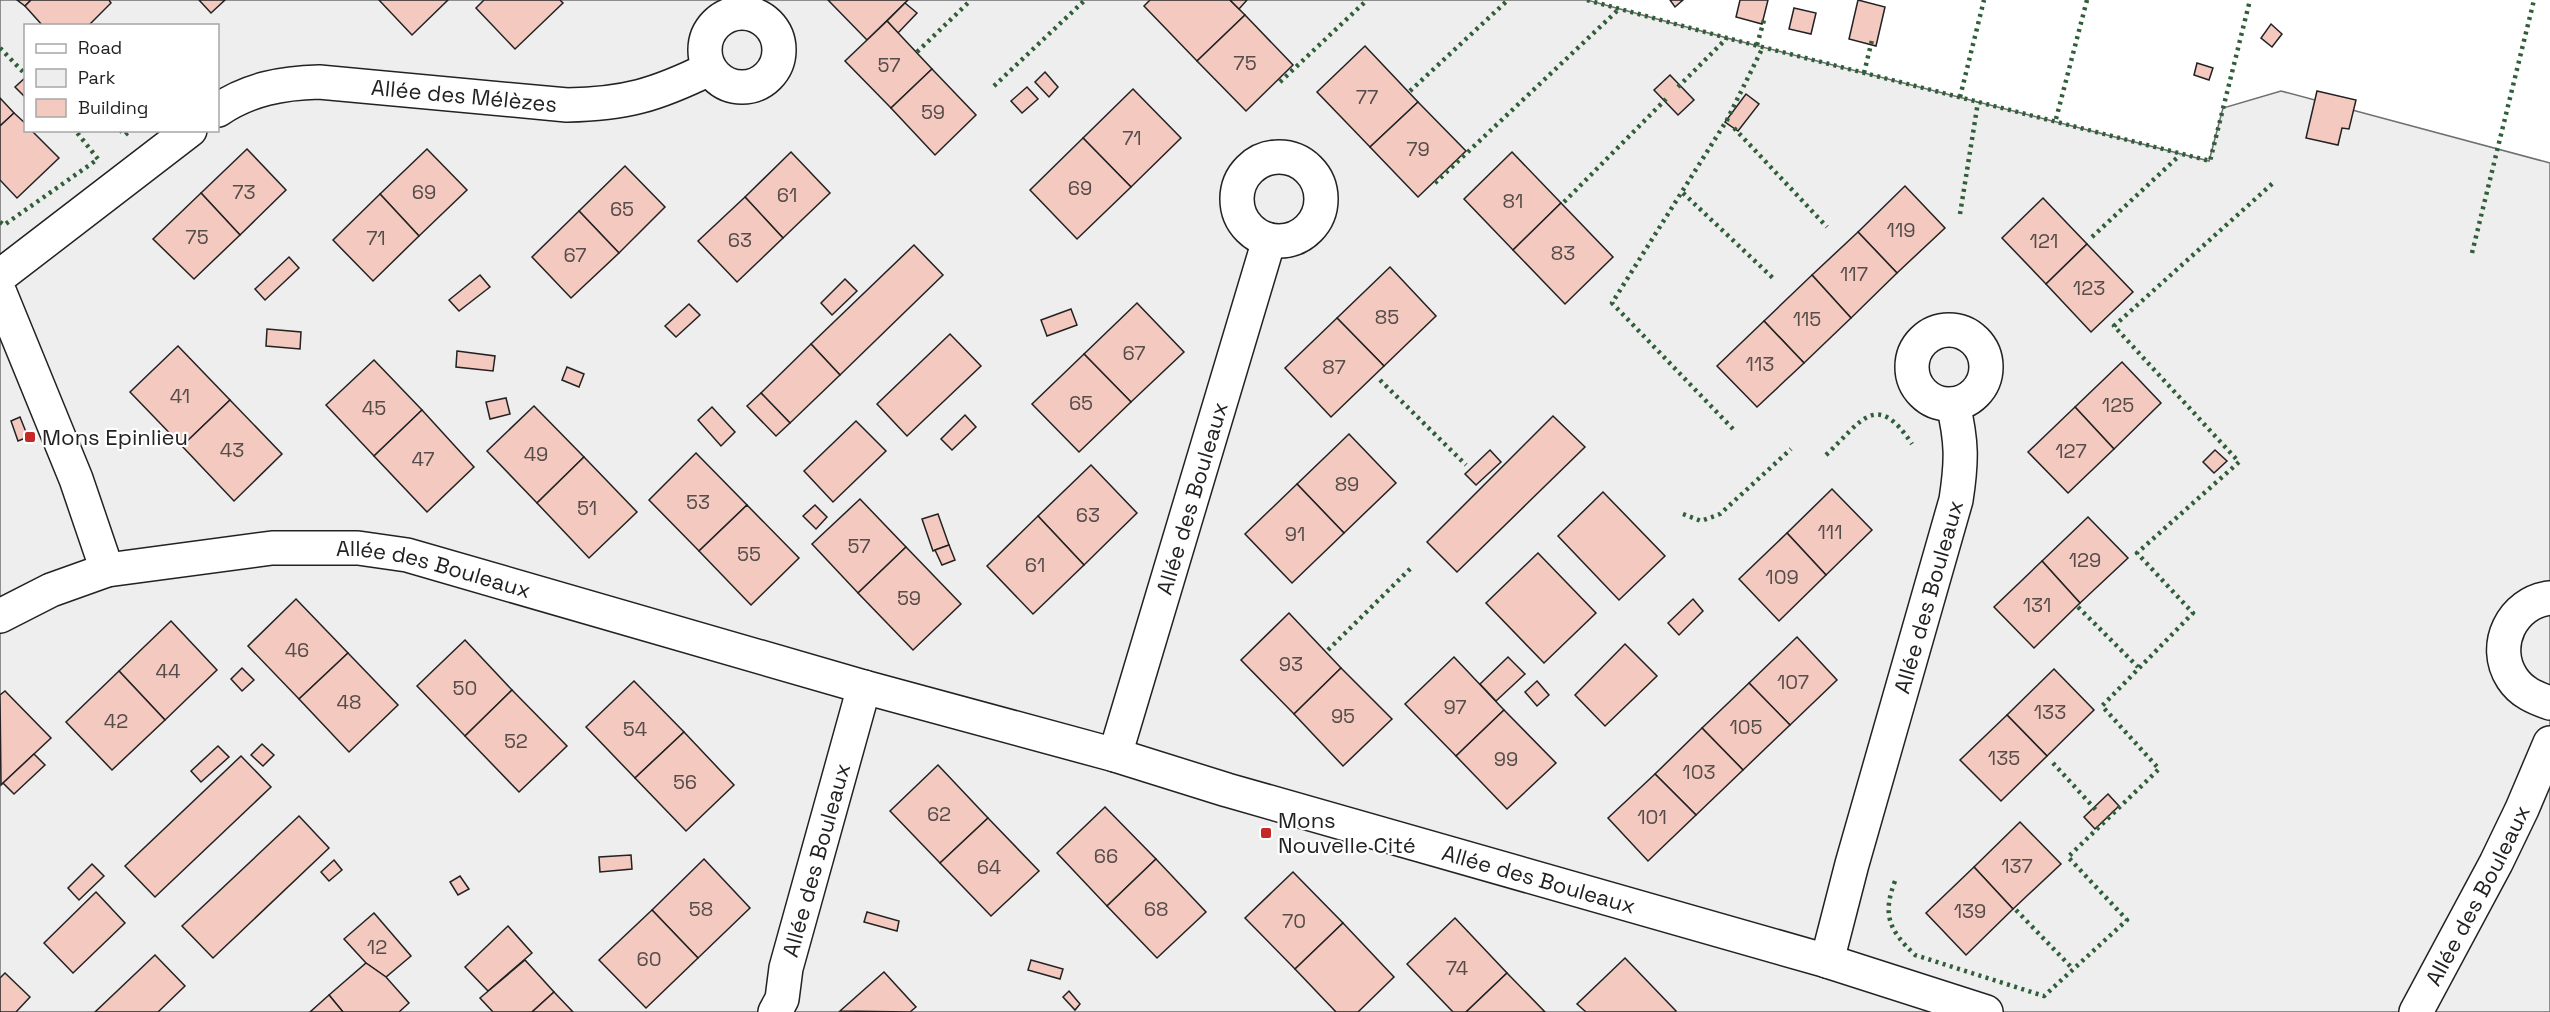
<svg xmlns="http://www.w3.org/2000/svg" width="2550" height="1012" font-family="'Space Grotesk',sans-serif">
<rect width="100%" height="100%" fill="#fff"/>
<path fill="#eee" stroke="#6f6f6f" stroke-width="1.5" fill-rule="evenodd" d="M0,0H1587L1727,38L2209,161L2223,108L2281,91L2550,163V1012H0ZM26,26H218V130H26Z"/>
<g fill="#f3c9c0" stroke="#222" stroke-width="1.5">
<path d="M17,0H31L25,6Z"/>
<path d="M31,0H109L111,3L88,26H43L25,6Z"/>
<path d="M199,0H225L211,13Z"/>
<path d="M379,0H448L412,35Z"/>
<path d="M484,0H560L563,3L515,49L476,8Z"/>
<path d="M828,0H908L867,40Z"/>
<path d="M1150,0H1230L1245,15L1197,61L1144,6Z"/>
<path d="M1230,0H1247L1239,9Z"/>
<path d="M1670,0H1683L1675,7Z"/>
<path d="M1740,0H1768L1762,24L1736,17Z"/>
<path d="M1858,0L1885,7L1876,46L1849,39Z"/>
<path d="M905,3L917,13L898,33L887,21Z"/>
<path d="M1794,8L1816,13L1811,34L1789,29Z"/>
<path d="M1245,15L1293,65L1246,111L1197,61Z"/>
<path d="M887,21L932,69L891,108L845,61Z"/>
<path d="M2271,24L2282,34L2272,47L2261,38Z"/>
<path d="M1365,46L1418,102L1370,147L1317,92Z"/>
<path d="M2197,63L2213,68L2209,80L2194,75Z"/>
<path d="M932,69L976,115L935,155L891,108Z"/>
<path d="M1045,72L1058,87L1049,97L1035,82Z"/>
<path d="M1670,75L1694,100L1678,115L1654,90Z"/>
<path d="M26,77V98L15,87Z"/>
<path d="M1027,87L1038,99L1022,113L1011,101Z"/>
<path d="M1133,89L1181,138L1131,187L1083,138Z"/>
<path d="M2317,91L2356,100L2349,129L2342,128L2338,145L2306,138Z"/>
<path d="M1746,94L1759,104L1738,131L1725,122Z"/>
<path d="M0,98L14,113L0,126Z"/>
<path d="M1418,102L1466,151L1418,197L1370,147Z"/>
<path d="M14,113L26,124V130H31L59,158L17,198L0,180V126Z"/>
<path d="M1083,138L1131,187L1077,239L1030,190Z"/>
<path d="M247,149L286,190L240,235L201,193Z"/>
<path d="M427,149L467,190L419,236L380,194Z"/>
<path d="M791,152L830,193L783,238L745,197Z"/>
<path d="M1512,152L1561,203L1513,250L1464,199Z"/>
<path d="M625,166L665,207L619,253L579,211Z"/>
<path d="M1905,186L1945,228L1897,273L1858,232Z"/>
<path d="M201,193L240,235L194,279L153,239Z"/>
<path d="M380,194L419,236L373,281L333,240Z"/>
<path d="M745,197L783,238L737,282L698,241Z"/>
<path d="M2043,198L2087,244L2046,284L2002,238Z"/>
<path d="M1561,203L1613,257L1565,304L1513,250Z"/>
<path d="M579,211L619,253L571,298L532,257Z"/>
<path d="M1858,232L1897,273L1851,318L1812,275Z"/>
<path d="M2087,244L2133,292L2091,332L2046,284Z"/>
<path d="M914,245L943,275L840,375L811,344Z"/>
<path d="M289,257L299,268L265,300L255,289Z"/>
<path d="M1390,267L1436,316L1384,366L1337,318Z"/>
<path d="M480,275L490,287L459,311L449,300Z"/>
<path d="M1812,275L1851,318L1804,363L1764,321Z"/>
<path d="M845,279L857,291L832,315L821,303Z"/>
<path d="M1137,303L1184,352L1131,402L1084,354Z"/>
<path d="M689,304L700,315L676,337L665,326Z"/>
<path d="M1071,309L1077,325L1047,336L1041,320Z"/>
<path d="M1337,318L1384,366L1331,417L1285,368Z"/>
<path d="M1764,321L1804,363L1757,407L1717,366Z"/>
<path d="M267,329L301,332L300,349L266,346Z"/>
<path d="M950,334L981,366L907,436L877,404Z"/>
<path d="M811,344L840,375L790,423L761,393Z"/>
<path d="M178,346L230,400L182,446L130,392Z"/>
<path d="M457,351L495,356L493,371L456,367Z"/>
<path d="M1084,354L1131,402L1079,452L1032,404Z"/>
<path d="M374,360L422,410L374,456L326,405Z"/>
<path d="M2122,362L2161,403L2114,449L2075,407Z"/>
<path d="M567,367L584,374L579,387L562,380Z"/>
<path d="M761,393L790,423L776,436L747,406Z"/>
<path d="M506,398L510,414L490,419L486,402Z"/>
<path d="M230,400L282,454L234,501L182,446Z"/>
<path d="M534,406L584,457L537,503L487,451Z"/>
<path d="M712,407L735,432L721,446L698,420Z"/>
<path d="M2075,407L2114,449L2068,493L2028,452Z"/>
<path d="M422,410L474,467L427,512L374,456Z"/>
<path d="M965,415L976,427L952,450L941,439Z"/>
<path d="M1553,416L1585,447L1457,572L1427,542Z"/>
<path d="M20,417L28,437L18,441L11,421Z"/>
<path d="M856,421L886,451L833,502L804,471Z"/>
<path d="M1349,434L1396,483L1344,533L1297,484Z"/>
<path d="M1490,450L1501,462L1476,485L1465,474Z"/>
<path d="M2215,450L2227,461L2214,473L2203,462Z"/>
<path d="M696,453L747,505L699,551L649,500Z"/>
<path d="M584,457L637,512L589,558L537,503Z"/>
<path d="M1091,465L1137,513L1084,565L1038,516Z"/>
<path d="M1297,484L1344,533L1292,583L1245,534Z"/>
<path d="M1832,489L1872,530L1826,575L1787,533Z"/>
<path d="M1603,492L1665,556L1619,600L1558,536Z"/>
<path d="M860,499L906,547L858,593L812,544Z"/>
<path d="M747,505L799,558L751,605L699,551Z"/>
<path d="M815,505L827,517L816,529L803,516Z"/>
<path d="M938,514L949,545L933,551L922,519Z"/>
<path d="M1038,516L1084,565L1033,614L987,566Z"/>
<path d="M2088,517L2128,558L2080,603L2042,561Z"/>
<path d="M1787,533L1826,575L1779,621L1739,579Z"/>
<path d="M949,545L955,560L942,565L935,550Z"/>
<path d="M906,547L961,604L913,650L858,593Z"/>
<path d="M1538,553L1596,613L1544,663L1486,603Z"/>
<path d="M2042,561L2080,603L2034,648L1994,607Z"/>
<path d="M296,599L348,653L299,699L248,646Z"/>
<path d="M1693,599L1703,611L1679,635L1668,623Z"/>
<path d="M1289,613L1341,668L1294,714L1241,660Z"/>
<path d="M171,621L217,670L165,720L119,671Z"/>
<path d="M1797,637L1837,680L1790,725L1749,683Z"/>
<path d="M465,640L512,690L465,736L417,686Z"/>
<path d="M1625,644L1657,676L1605,726L1575,695Z"/>
<path d="M348,653L398,705L349,752L299,699Z"/>
<path d="M1454,657L1504,710L1456,756L1405,704Z"/>
<path d="M1508,657L1525,674L1496,701L1480,684Z"/>
<path d="M242,668L254,680L242,691L231,679Z"/>
<path d="M1341,668L1392,719L1343,766L1294,714Z"/>
<path d="M2054,669L2094,710L2047,756L2007,715Z"/>
<path d="M119,671L165,720L112,770L66,722Z"/>
<path d="M634,681L684,732L635,778L586,727Z"/>
<path d="M1537,681L1549,695L1537,706L1525,692Z"/>
<path d="M1749,683L1790,725L1743,770L1702,728Z"/>
<path d="M512,690L567,746L519,792L465,736Z"/>
<path d="M5,691L51,738L1,785L0,695Z"/>
<path d="M1504,710L1556,763L1507,809L1456,756Z"/>
<path d="M2007,715L2047,756L2001,801L1960,760Z"/>
<path d="M1702,728L1743,770L1696,815L1655,774Z"/>
<path d="M684,732L734,785L686,831L635,778Z"/>
<path d="M262,744L274,755L263,766L251,755Z"/>
<path d="M218,746L229,757L201,782L191,771Z"/>
<path d="M34,754L45,765L14,794L3,783Z"/>
<path d="M241,756L271,787L155,897L125,866Z"/>
<path d="M938,765L988,818L940,863L890,811Z"/>
<path d="M1655,774L1696,815L1648,861L1608,818Z"/>
<path d="M2108,794L2119,806L2095,829L2084,817Z"/>
<path d="M1105,807L1156,859L1107,906L1057,853Z"/>
<path d="M299,816L329,848L213,958L182,926Z"/>
<path d="M988,818L1039,871L991,916L940,863Z"/>
<path d="M2020,822L2061,864L2013,909L1974,867Z"/>
<path d="M631,855L632,869L600,872L599,857Z"/>
<path d="M704,859L750,908L698,958L652,910Z"/>
<path d="M1156,859L1206,912L1157,958L1107,906Z"/>
<path d="M334,860L342,870L329,881L321,872Z"/>
<path d="M92,864L104,876L79,900L68,888Z"/>
<path d="M1974,867L2013,909L1966,955L1926,913Z"/>
<path d="M1293,872L1343,923L1295,969L1245,918Z"/>
<path d="M460,876L469,889L458,895L450,882Z"/>
<path d="M96,892L125,923L73,973L44,943Z"/>
<path d="M652,910L698,958L646,1008L599,960Z"/>
<path d="M867,912L899,921L897,931L864,922Z"/>
<path d="M374,913L411,956L386,977L366,963L344,939Z"/>
<path d="M1455,918L1507,973L1466,1012H1453L1407,964Z"/>
<path d="M1343,923L1394,977L1358,1012H1336L1295,969Z"/>
<path d="M508,926L532,953L488,991L465,967Z"/>
<path d="M155,955L185,986L158,1012H95Z"/>
<path d="M1625,958L1676,1011L1675,1012H1586L1577,1004Z"/>
<path d="M525,960L554,992L532,1012H493L480,998Z"/>
<path d="M1031,960L1063,969L1060,979L1028,970Z"/>
<path d="M366,963L386,977L409,1003L399,1012H343L329,995Z"/>
<path d="M884,972L916,1007L910,1012L840,1011Z"/>
<path d="M5,973L30,997L16,1012H0V978Z"/>
<path d="M1507,973L1545,1012H1466Z"/>
<path d="M1069,991L1080,1004L1075,1010L1063,997Z"/>
<path d="M554,992L573,1012H532Z"/>
<path d="M329,995L343,1012H310Z"/>
</g>
<g fill="none" stroke-linecap="round" stroke-linejoin="round">
<defs>
<g id="street">
<circle cx="742" cy="50" r="37"/>
<path id="s1" d="M218,110C249,89 282,83 319,82L567,105C625,104 656,95 709,69"/>
<circle cx="1279" cy="199" r="42"/>
<path d="M0,276L190,130"/>
<path d="M0,293L76,479L107,570"/>
<circle cx="1949" cy="367" r="37"/>
<path d="M2550,598C2512,602 2491,646 2512,678C2521,692 2535,698 2550,703"/>
<path id="s2" d="M0,616L51,590L107,570L272,548H358L407,555L864,687L1115,755L1227,790L1827,961L1986,1012"/>
<path id="s3" d="M1115,755L1269,240"/>
<path id="s4" d="M1827,961L1852,864L1956,500C1962,461 1962,442 1953,404"/>
<path id="s5" d="M775,1012L782,999L786,968L864,687"/>
<path id="s6" d="M2416,1012L2496,863L2522,809L2550,743"/>
</g>
</defs>
<use href="#street" stroke="#222" stroke-width="36"/>
<use href="#street" stroke="#fff" stroke-width="33"/>
<g stroke="#2f5e38" stroke-width="4.5" stroke-dasharray="3 4.5" stroke-linecap="butt">
<path d="M1587,0L1727,38L2210,161L2250,0"/>
<path d="M1757,45L1764,20"/>
<path d="M0,48L26,75"/>
<path d="M917,52L971,0"/>
<path d="M1864,73L1872,40"/>
<path d="M1280,82L1367,0"/>
<path d="M994,86L1085,0"/>
<path d="M1678,87L1727,38"/>
<path d="M1410,91L1508,0"/>
<path d="M1960,97L1984,0"/>
<path d="M2056,119L2087,0"/>
<path d="M1734,128L1827,227"/>
<path d="M120,130L125,135L131,130"/>
<path d="M1435,183L1619,9"/>
<path d="M1683,193L1775,280"/>
<path d="M1564,202L1666,99"/>
<path d="M1960,214L1978,102"/>
<path d="M0,222L4,225L98,159L75,130"/>
<path d="M2092,237L2180,155"/>
<path d="M2472,253L2534,0"/>
<path d="M1380,380L1466,465"/>
<path d="M1733,429L1612,303L1727,120L1763,47"/>
<path d="M1826,455C1861,422 1876,389 1912,444"/>
<path d="M1683,514L1701,521L1720,514L1791,449"/>
<path d="M2078,607L2138,667"/>
<path d="M1328,650L1413,566"/>
<path d="M2053,763L2096,810"/>
<path d="M1895,881C1882,915 1889,930 1915,955L2044,996L2127,920L2068,857L2159,769L2102,706L2193,613L2137,553L2239,462L2114,326L2273,183"/>
<path d="M2016,910L2073,969"/>
</g>
</g>
<g fill="#c62828" stroke="#fff" stroke-width="2">
<rect x="24" y="431" width="12" height="12" rx="3"/>
<rect x="1260" y="827" width="12" height="12" rx="3"/>
</g>
<g text-anchor="middle" stroke-width="4.5" stroke-linejoin="round" paint-order="stroke">
<g font-size="20" fill="#564c4a">
<text x="1245" y="70">75</text>
<text x="889" y="72">57</text>
<text x="1367" y="104">77</text>
<text x="933" y="119">59</text>
<text x="1132" y="145">71</text>
<text x="1418" y="156">79</text>
<text x="1080" y="195">69</text>
<text x="244" y="199">73</text>
<text x="424" y="199">69</text>
<text x="787" y="202">61</text>
<text x="1513" y="208">81</text>
<text x="622" y="216">65</text>
<text x="1901" y="237">119</text>
<text x="197" y="244">75</text>
<text x="376" y="245">71</text>
<text x="740" y="247">63</text>
<text x="2044" y="248">121</text>
<text x="1563" y="260">83</text>
<text x="575" y="262">67</text>
<text x="1854" y="281">117</text>
<text x="2089" y="295">123</text>
<text x="1387" y="324">85</text>
<text x="1807" y="326">115</text>
<text x="1134" y="360">67</text>
<text x="1760" y="371">113</text>
<text x="1334" y="374">87</text>
<text x="180" y="403">41</text>
<text x="1081" y="410">65</text>
<text x="2118" y="412">125</text>
<text x="374" y="415">45</text>
<text x="232" y="457">43</text>
<text x="2071" y="458">127</text>
<text x="536" y="461">49</text>
<text x="423" y="466">47</text>
<text x="1347" y="491">89</text>
<text x="698" y="509">53</text>
<text x="587" y="515">51</text>
<text x="1088" y="522">63</text>
<text x="1830" y="539">111</text>
<text x="1295" y="541">91</text>
<text x="859" y="553">57</text>
<text x="749" y="561">55</text>
<text x="2085" y="567">129</text>
<text x="1035" y="572">61</text>
<text x="1782" y="584">109</text>
<text x="909" y="605">59</text>
<text x="2037" y="612">131</text>
<text x="297" y="657">46</text>
<text x="1291" y="671">93</text>
<text x="168" y="678">44</text>
<text x="1793" y="689">107</text>
<text x="465" y="695">50</text>
<text x="349" y="709">48</text>
<text x="1455" y="714">97</text>
<text x="2050" y="719">133</text>
<text x="1343" y="723">95</text>
<text x="116" y="728">42</text>
<text x="1746" y="734">105</text>
<text x="635" y="736">54</text>
<text x="516" y="748">52</text>
<text x="2004" y="765">135</text>
<text x="1506" y="766">99</text>
<text x="1699" y="779">103</text>
<text x="685" y="789">56</text>
<text x="939" y="821">62</text>
<text x="1652" y="824">101</text>
<text x="1106" y="863">66</text>
<text x="2017" y="873">137</text>
<text x="989" y="874">64</text>
<text x="701" y="916">58</text>
<text x="1156" y="916">68</text>
<text x="1970" y="918">139</text>
<text x="1294" y="928">70</text>
<text x="377" y="954">12</text>
<text x="649" y="966">60</text>
<text x="1457" y="975">74</text>
</g>
<g font-size="22" fill="#222" stroke="#fff">
<text dy="8" stroke="none"><textPath href="#s1" startOffset="252">Allée des Mélèzes</textPath></text>
<text dy="8" stroke="none"><textPath href="#s3" startOffset="268">Allée des Bouleaux</textPath></text>
<text dy="8" stroke="none"><textPath href="#s2" startOffset="447">Allée des Bouleaux</textPath></text>
<text dy="8" stroke="none"><textPath href="#s4" startOffset="378">Allée des Bouleaux</textPath></text>
<text dy="8" stroke="none"><textPath href="#s5" startOffset="158">Allée des Bouleaux</textPath></text>
<text dy="8" stroke="none"><textPath href="#s2" startOffset="1596">Allée des Bouleaux</textPath></text>
<text dy="8" stroke="none"><textPath href="#s6" startOffset="132">Allée des Bouleaux</textPath></text>
</g>
<g font-size="22" fill="#222" stroke="#fff" text-anchor="start">
<text x="42" y="445">Mons Epinlieu</text>
<text x="1278" y="828">Mons<tspan x="1278" dy="25">Nouvelle Cité</tspan></text>
</g>
</g>
<rect x="24" y="24" width="195" height="108" fill="#ffffff" stroke="#a7a7a7" stroke-width="1.5"/>
<rect x="36" y="44" width="30" height="9" fill="#ffffff" stroke="#a7a7a7" stroke-width="1.5"/>
<text x="78" y="54" font-size="18" fill="#222222">Road</text>
<rect x="36" y="69" width="30" height="18" fill="#eeeeee" stroke="#a7a7a7" stroke-width="1.5"/>
<text x="78" y="84" font-size="18" fill="#222222">Park</text>
<rect x="36" y="99" width="30" height="18" fill="#f3c9c0" stroke="#a7a7a7" stroke-width="1.5"/>
<text x="78" y="114" font-size="18" fill="#222222">Building</text>
</svg>
